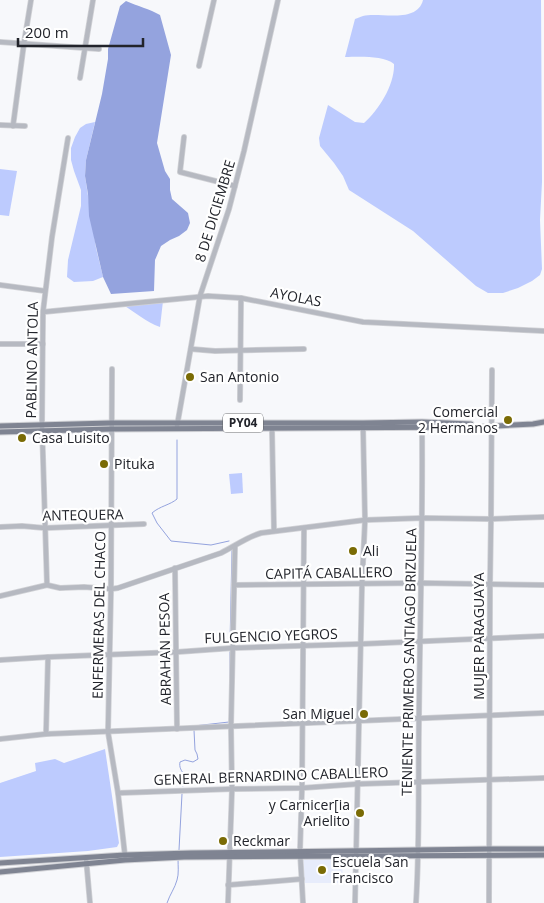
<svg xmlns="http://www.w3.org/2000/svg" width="544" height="903" font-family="'Open Sans',sans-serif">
<rect width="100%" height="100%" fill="#f7f8fb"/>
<path fill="#e7ecfb" d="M342,857L343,883H302L301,858Z"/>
<g fill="#bdcbfe">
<path d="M423,0H541L542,182L540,220L542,269L540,275L532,281L518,288L503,293H488L476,286L413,231L349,190L343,176L334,163L320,146L319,138L328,105L355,122L364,123C379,110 395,84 394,64C383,55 358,57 345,57L355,19C358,18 360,17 363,16C380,12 417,24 423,0Z"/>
<path d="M95,122L86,160L85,176L96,248L103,277L93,281L74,282L67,277L68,260L81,206V190L74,171L71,160V148L75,137L80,128L86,124Z"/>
<path d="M0,169L17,171L9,216L0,215Z"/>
<path d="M163,301L160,327C146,322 135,312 123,305Z"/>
<path d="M242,473L243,493L231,494L229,474Z"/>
<path d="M105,749L119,843L117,847L88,851L0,857V783L36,771L35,763L55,759L64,763Z"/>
</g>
<path fill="#94a3de" d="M126,1C137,6 150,9 160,15L171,55L157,143L165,171L170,179V190L172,199L188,213L190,223L187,230L179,236L170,240L161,246L155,260L154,291L111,294L103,277L89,216L88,194L85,176L86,160L102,94L108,59V49L120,6Z"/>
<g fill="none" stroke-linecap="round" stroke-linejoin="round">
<g stroke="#94a3de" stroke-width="1">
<path d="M177,440V499C170,505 160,506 152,513L157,523L171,541L211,545L229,541"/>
<path d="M230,644L232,550"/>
<path d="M230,678V652"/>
<path d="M194,726L229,722"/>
<path d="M183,786L185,775C181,771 179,767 180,762L185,760L193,762L198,759L197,754L195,750L194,730"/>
<path d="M179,850L182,794"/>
<path d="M167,903C170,894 175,888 177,880C179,874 178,866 178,859"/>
</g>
<defs>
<g id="minor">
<path d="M0,42L99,49"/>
<path d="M199,66L214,0"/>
<path d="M80,78L93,0"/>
<path d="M0,125L25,126"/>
<path d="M13,126L24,43L31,0"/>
<path d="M184,137L180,172L235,186"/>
<path d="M0,285L45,291"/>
<path d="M43,312L208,296L241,298L363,322L544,331"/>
<path d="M0,344H43"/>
<path d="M191,349L215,351L304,349"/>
<path d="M112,369L111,589L108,732L118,793L125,856"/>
<path d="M240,400L241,298"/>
<path d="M177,426L200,296L229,209L244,151L278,0"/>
<path d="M272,429L274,531"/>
<path d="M0,527L22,526L45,528L144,524"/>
<path d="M175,568L177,729"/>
<path d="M47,585L42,425L43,312L52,237L68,138"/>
<path d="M234,585L421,583L544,585"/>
<path d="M0,596L47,585L60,588L84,587L111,589L118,588L221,553C235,546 247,537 261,533L365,520L423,518L491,519L544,517"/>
<path d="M0,660L48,657L177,652L233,648L360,644L544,636"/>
<path d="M46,734L48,657"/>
<path d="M0,739L46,734L544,713"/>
<path d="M118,793L232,789L302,788L358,784L544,778"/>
<path d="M86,858L90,903"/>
<path d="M228,885L302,879"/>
<path d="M228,903L232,789L231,726L235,546"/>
<path d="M303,903L300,851L302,788L304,528"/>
<path d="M355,903L362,584L365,520L363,425"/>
<path d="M416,903C420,841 418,779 419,717C420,620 423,523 422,425"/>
<path d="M489,903L490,585L491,519L492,370"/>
</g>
<g id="major">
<path d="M0,426L111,423H363L422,422L471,424"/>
<path d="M0,432L111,429L478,427L533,424L544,422"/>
<path d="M0,863L125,855L191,853L489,849H544"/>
<path d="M0,872L125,860L184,857L544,855"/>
</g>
</defs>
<use href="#minor" stroke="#d1d2d6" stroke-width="6"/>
<use href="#major" stroke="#d1d2d6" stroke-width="7"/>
<use href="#minor" stroke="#b6b9c1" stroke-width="4.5"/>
<use href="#major" stroke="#7f8492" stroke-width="5"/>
</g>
<g fill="#7a6b05" stroke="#fff" stroke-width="2">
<circle cx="190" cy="377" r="5"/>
<circle cx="508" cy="420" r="5"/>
<circle cx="22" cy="438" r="5"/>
<circle cx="104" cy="464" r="5"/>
<circle cx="353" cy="551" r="5"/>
<circle cx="364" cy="714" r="5"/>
<circle cx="360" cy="813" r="5"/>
<circle cx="223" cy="841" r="5"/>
<circle cx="322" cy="870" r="5"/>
</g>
<g text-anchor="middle" stroke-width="4.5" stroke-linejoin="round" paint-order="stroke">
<rect fill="#fff" stroke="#64666b" stroke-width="1" x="223" y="413.5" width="40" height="19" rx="4"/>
<g font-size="12" font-weight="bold" fill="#22242b">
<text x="243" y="427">PY04</text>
</g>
<g font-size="14" fill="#22242b" stroke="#fff">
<text transform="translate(215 211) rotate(-73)" y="5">8 DE DICIEMBRE</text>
<text transform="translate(296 297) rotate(11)" y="5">AYOLAS</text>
<text transform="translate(32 360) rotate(-89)" y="5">PABLINO ANTOLA</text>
<text transform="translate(83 515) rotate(-1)" y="5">ANTEQUERA</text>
<text transform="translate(329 573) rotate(-1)" y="5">CAPITÁ CABALLERO</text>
<text transform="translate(99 615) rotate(-89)" y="5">ENFERMERAS DEL CHACO</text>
<text transform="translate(271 636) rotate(-2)" y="5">FULGENCIO YEGROS</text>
<text transform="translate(479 636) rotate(-90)" y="5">MUJER PARAGUAYA</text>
<text transform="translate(165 649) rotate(-91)" y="5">ABRAHAN PESOA</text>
<text transform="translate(409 662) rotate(-89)" y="5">TENIENTE PRIMERO SANTIAGO BRIZUELA</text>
<text transform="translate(271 776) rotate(-2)" y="5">GENERAL BERNARDINO CABALLERO</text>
</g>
<g font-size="14" fill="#22242b" stroke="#fff" text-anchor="start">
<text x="200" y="382">San Antonio</text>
<text x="498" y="417" text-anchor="end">Comercial<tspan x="498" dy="16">2 Hermanos</tspan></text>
<text x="32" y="443">Casa Luisito</text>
<text x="114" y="469">Pituka</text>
<text x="363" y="556">Ali</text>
<text x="354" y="719" text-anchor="end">San Miguel</text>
<text x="350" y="810" text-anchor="end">y Carnicer[ia<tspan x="350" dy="16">Arielito</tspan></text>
<text x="233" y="846">Reckmar</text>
<text x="332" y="867">Escuela San<tspan x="332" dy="16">Francisco</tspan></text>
</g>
</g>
<path d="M18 38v8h125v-8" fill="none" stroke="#22242b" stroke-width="2.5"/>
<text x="25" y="38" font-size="15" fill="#22242b" stroke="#ffffff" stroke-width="4" paint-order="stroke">200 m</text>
</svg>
